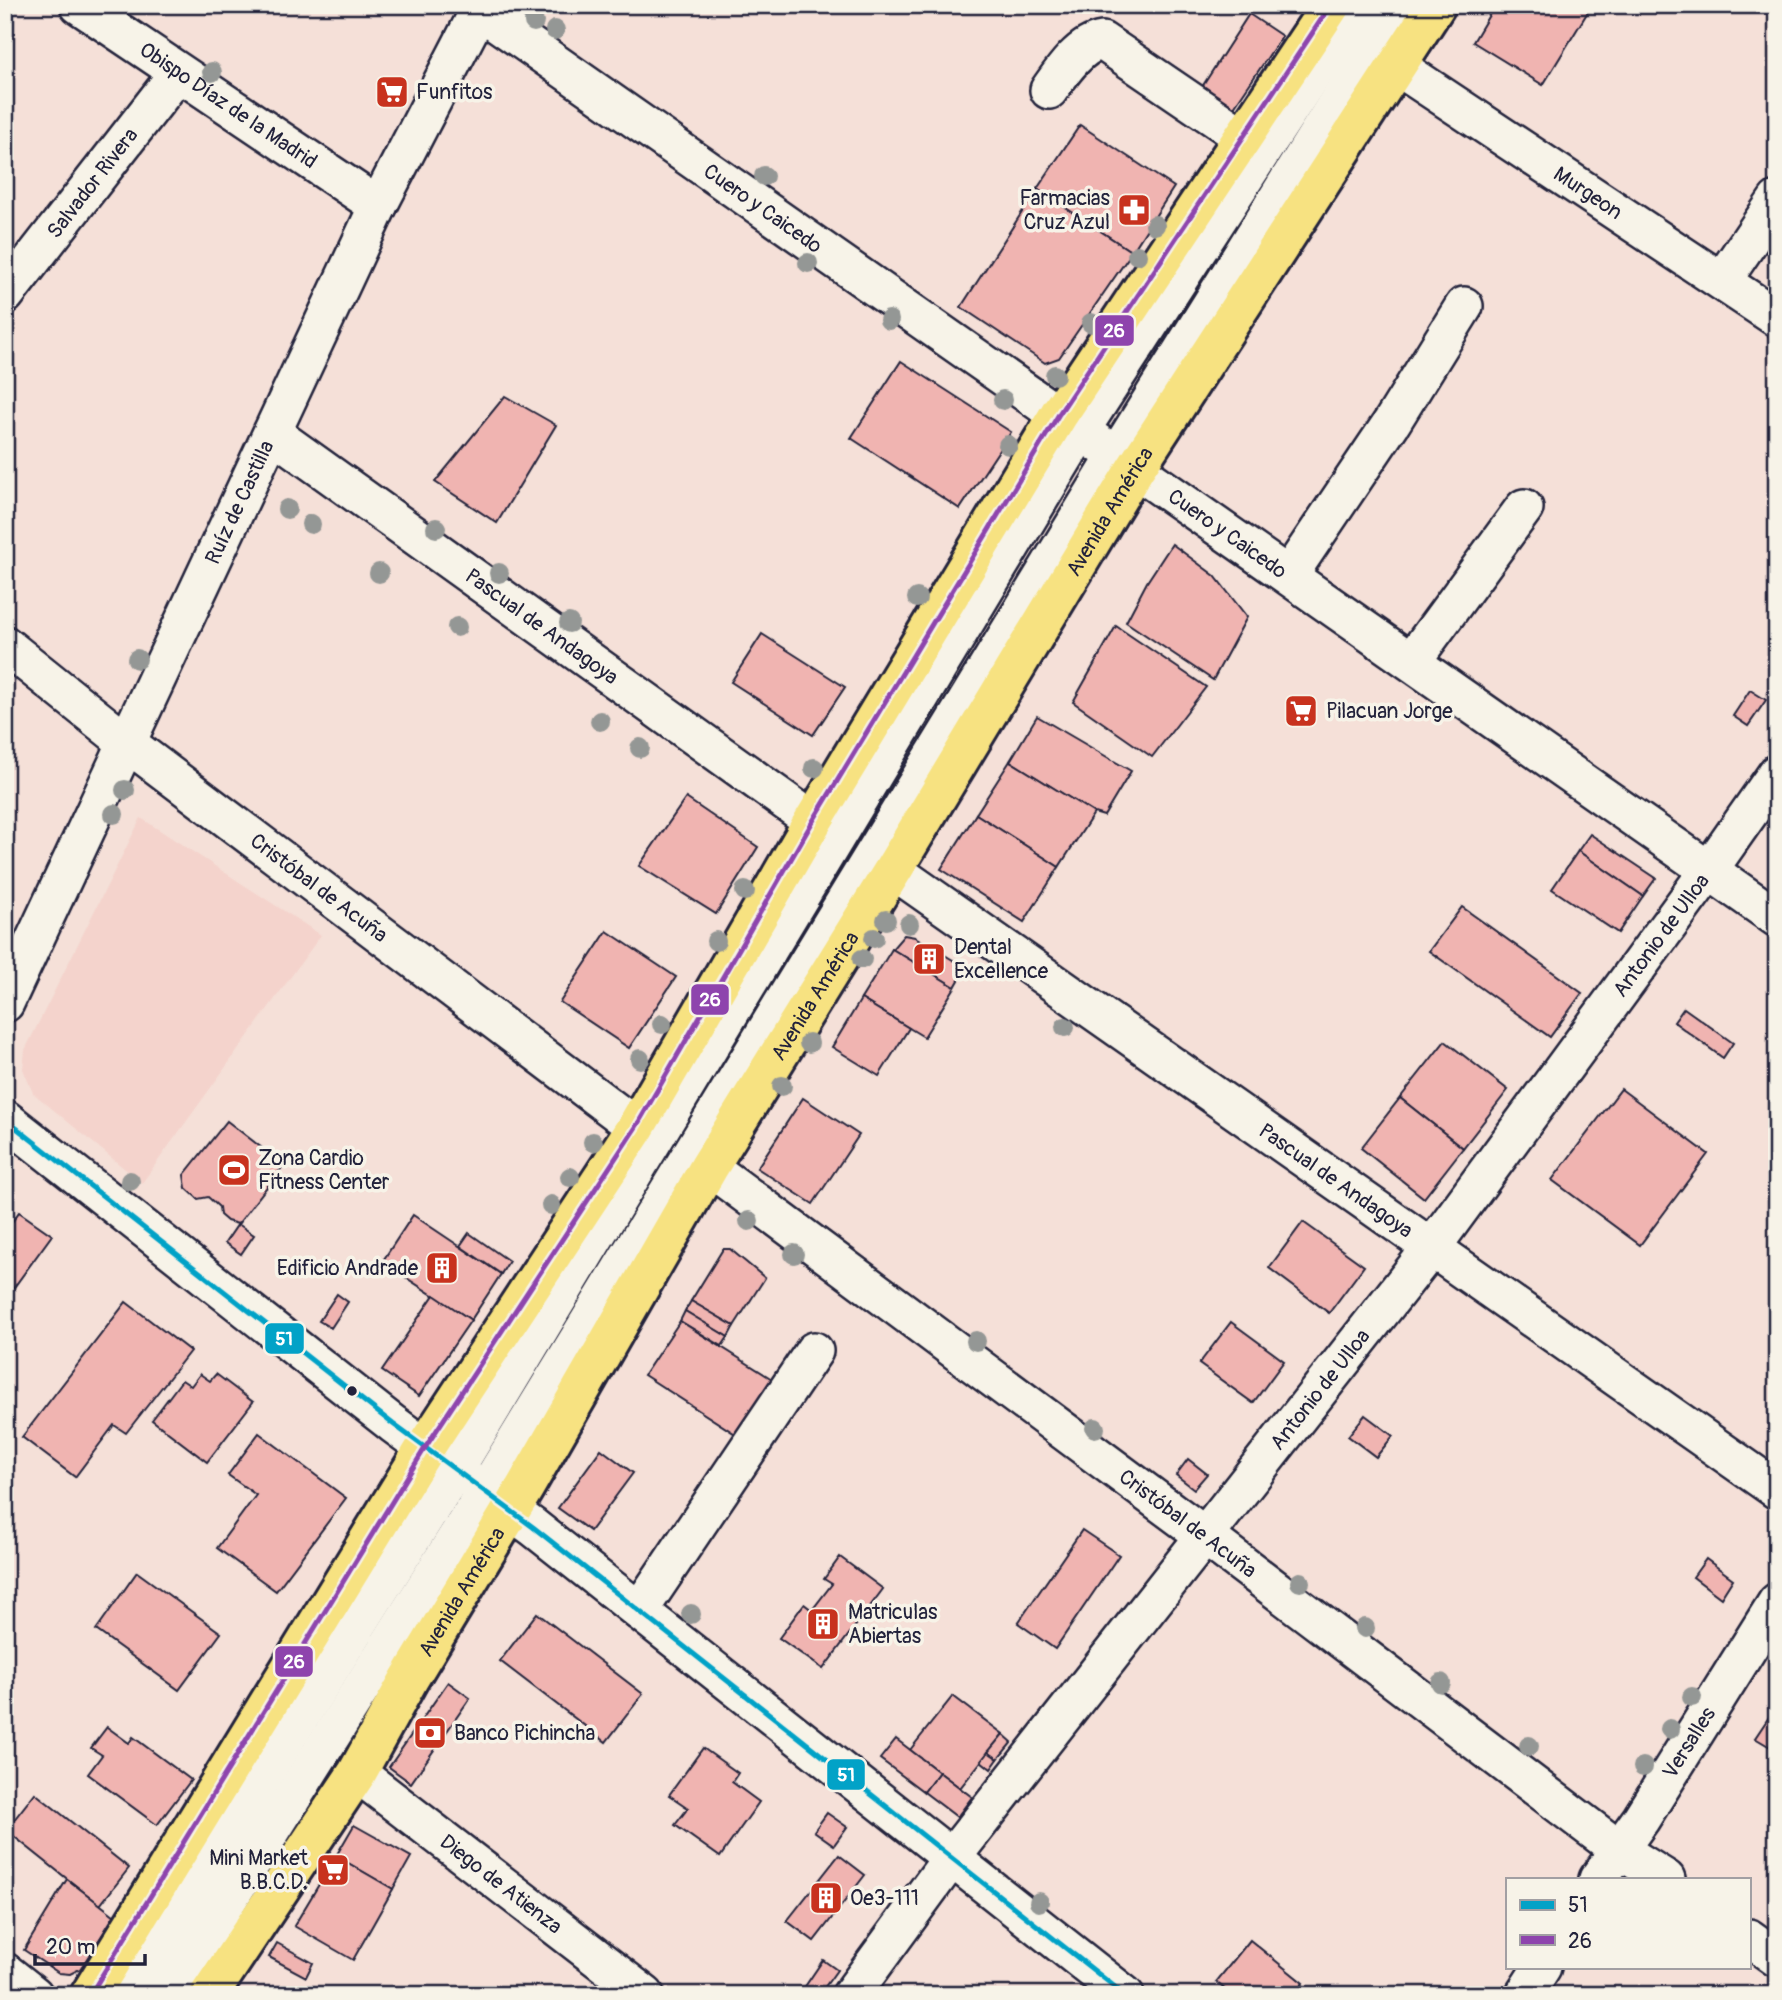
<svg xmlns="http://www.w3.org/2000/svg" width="1782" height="2000" font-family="Pangolin,sans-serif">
<rect width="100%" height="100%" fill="#f5e0d8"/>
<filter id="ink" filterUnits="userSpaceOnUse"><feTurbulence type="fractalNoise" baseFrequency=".0143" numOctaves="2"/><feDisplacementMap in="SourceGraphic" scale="14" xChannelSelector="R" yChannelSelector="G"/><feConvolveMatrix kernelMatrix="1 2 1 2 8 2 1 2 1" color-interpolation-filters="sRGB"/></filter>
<g filter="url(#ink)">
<path fill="#f4d3cc" d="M141,818L321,935L142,1183L33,1093L23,1069L25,1050Z"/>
<g fill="#f0b4b1" stroke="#22223b" stroke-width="2">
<path d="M1495,5H1592L1543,85L1473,42Z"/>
<path d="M1249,14L1282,36L1234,107L1202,87Z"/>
<path d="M1080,125L1174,187L1132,252L1037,189Z"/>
<path d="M1037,189L1132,252L1059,358L1045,363L961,307Z"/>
<path d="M901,361L1011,432L960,509L851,438Z"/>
<path d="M505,396L556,425L497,523L435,482Z"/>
<path d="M1172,544L1215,576L1247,617L1213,680L1126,622L1147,582Z"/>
<path d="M1116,626L1206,687L1152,757L1073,702Z"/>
<path d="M762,634L845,687L813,735L731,682Z"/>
<path d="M1750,690L1766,700L1748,726L1733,716Z"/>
<path d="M1037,716L1131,771L1104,816L1094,813L1010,761Z"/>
<path d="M1010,761L1094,813L1059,867L976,814Z"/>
<path d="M686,798L758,847L716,914L639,866Z"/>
<path d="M976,814L1059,867L1024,922L941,869Z"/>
<path d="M1590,834L1656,878L1643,896L1578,851Z"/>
<path d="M1578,851L1643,896L1618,933L1552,889Z"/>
<path d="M1462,907L1582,993L1550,1037L1429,951Z"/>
<path d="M607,931L676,977L629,1048L560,1002Z"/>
<path d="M904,935L915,937L966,968L955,987L892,949Z"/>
<path d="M892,949L955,987L924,1037L861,999Z"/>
<path d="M861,999L909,1028L879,1076L832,1047Z"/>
<path d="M1684,1008L1733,1043L1723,1058L1674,1022Z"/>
<path d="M1445,1041L1508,1090L1463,1148L1400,1098Z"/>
<path d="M1621,1089L1708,1154L1640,1245L1552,1180Z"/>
<path d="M803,1098L859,1135L813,1204L757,1168Z"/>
<path d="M1400,1098L1463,1148L1424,1198L1361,1148Z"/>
<path d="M227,1121L284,1165L238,1224L227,1221L220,1215L219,1207L208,1197L198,1199L186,1188L184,1175Z"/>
<path d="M19,1212L52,1235L7,1297L5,1232Z"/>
<path d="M413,1215L501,1274L471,1320L382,1262Z"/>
<path d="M1303,1222L1364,1266L1329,1313L1269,1268Z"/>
<path d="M238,1224L254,1235L241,1254L225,1243Z"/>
<path d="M469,1233L509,1261L501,1274L460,1246Z"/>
<path d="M723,1249H730L765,1278L734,1326L691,1301Z"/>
<path d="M337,1294L348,1302L331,1328L319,1321Z"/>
<path d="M434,1295L471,1320L419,1396L382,1371Z"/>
<path d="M691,1301L734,1326L728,1337L685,1311Z"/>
<path d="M126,1302L190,1351L126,1433L114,1425L75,1477L22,1437Z"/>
<path d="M685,1311L728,1337L722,1346L680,1321Z"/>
<path d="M680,1321L772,1379L737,1435L644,1375Z"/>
<path d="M1231,1322L1284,1361L1253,1403L1199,1364Z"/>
<path d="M200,1374L210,1381L216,1374L253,1402L207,1462L152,1420L182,1380L191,1386Z"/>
<path d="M1365,1415L1393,1436L1376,1457L1348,1436Z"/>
<path d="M259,1433L346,1498L276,1591L217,1548L256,1495L228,1475Z"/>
<path d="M601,1449L633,1473L590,1531L558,1508Z"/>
<path d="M1188,1459L1207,1474L1194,1489L1176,1475Z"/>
<path d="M1082,1530L1119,1555L1055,1649L1018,1623Z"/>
<path d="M840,1557L883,1589L823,1669L779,1638L804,1604L812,1610L832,1584L824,1579Z"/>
<path d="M1706,1559L1733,1579L1721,1598L1693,1577Z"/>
<path d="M137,1572L221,1633L179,1690L96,1630Z"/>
<path d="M537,1613L643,1694L606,1742L500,1661Z"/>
<path d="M448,1682L470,1698L411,1783L389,1767Z"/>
<path d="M953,1696L1003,1734L960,1788L910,1750Z"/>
<path d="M1771,1714L1777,1717V1751L1755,1738Z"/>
<path d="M107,1727L129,1743L133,1737L191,1780L157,1825L88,1774L102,1755L91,1748Z"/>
<path d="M1003,1734L1012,1742L998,1759L988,1752Z"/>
<path d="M896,1739L939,1772L924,1792L880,1759Z"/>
<path d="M703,1748L738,1773L732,1782L759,1802L720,1857L675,1825L688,1808L669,1795Z"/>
<path d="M988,1752L998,1759L991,1769L981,1761Z"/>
<path d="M939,1772L972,1797L957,1817L924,1792Z"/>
<path d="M35,1793L129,1868L100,1905L6,1830Z"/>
<path d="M827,1813L847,1827L834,1845L814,1831Z"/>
<path d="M354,1825L411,1857L393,1889L336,1856Z"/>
<path d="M839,1855L865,1875L814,1941L787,1921Z"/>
<path d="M336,1856L393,1889L353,1960L294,1926Z"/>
<path d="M67,1879L115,1916L80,1969L70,1974L59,1973L24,1950Z"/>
<path d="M1250,1940L1303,1983L1293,1995H1232L1216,1982Z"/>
<path d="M277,1943L313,1963L306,1977L269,1957Z"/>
<path d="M823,1960L837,1970L819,1995H813L804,1988Z"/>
</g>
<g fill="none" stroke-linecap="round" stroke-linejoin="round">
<defs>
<g id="minor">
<path id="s1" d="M79,5L378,206"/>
<path id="s2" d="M472,5L1777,918"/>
<path id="s3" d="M1398,67L1777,318"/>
<path d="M1049,90C1061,73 1080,44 1102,41L1243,137"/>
<path d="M1722,281L1777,200"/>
<path id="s4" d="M5,295L178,73"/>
<path id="s5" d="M272,433L813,821"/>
<path d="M1289,575L1392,422L1464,306"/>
<path id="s6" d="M5,645L127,743L636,1127"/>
<path d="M1412,661L1524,508"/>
<path id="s7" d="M893,870L1777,1490"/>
<path id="s8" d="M5,1003L378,206L482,5"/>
<path d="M5,1119L393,1424L533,1527L1125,1995"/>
<path id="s9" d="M709,1167L1205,1536L1618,1849L1666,1879"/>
<path d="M639,1611L814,1351"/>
<path id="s10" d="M357,1773L645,1995"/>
<path id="s11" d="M1598,1879L1641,1819L1777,1602"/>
<path d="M1749,1938L1777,1958"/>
<path d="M5,1972L34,1995"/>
<path d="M126,1995L455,1470L1081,430L1357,5"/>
<path d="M168,1995L485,1492L1117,455L1398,5"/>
<path id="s12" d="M851,1995L953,1856L1432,1247L1709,870L1777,773"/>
<path d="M1524,1995L1542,1967"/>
</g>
<g id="major">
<path d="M90,1995L425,1448L636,1127L813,821L1059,414L1331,5"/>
<path id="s13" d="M209,1995L357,1773L409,1679L525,1487L709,1167L893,870L1135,469L1436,5"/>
</g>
</defs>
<use href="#minor" stroke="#22223b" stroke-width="42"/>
<use href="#major" stroke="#22223b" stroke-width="44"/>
<use href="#minor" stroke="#f7f3e8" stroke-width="37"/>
<use href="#major" stroke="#f7e281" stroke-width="38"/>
<defs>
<path id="bus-1" d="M5,1119L393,1424L533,1527L1125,1995"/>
<path id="bus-2" d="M90,1995L425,1448L636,1127L813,821L1059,414L1331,5"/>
</defs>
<use href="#bus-1" stroke="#f7f3e8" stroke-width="10"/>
<use href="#bus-2" stroke="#f7f3e8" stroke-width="10"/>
<use href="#bus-1" stroke="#02a2c7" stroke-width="5"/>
<use href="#bus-2" stroke="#8e44ad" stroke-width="5"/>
</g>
<g fill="#949795">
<circle cx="534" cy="22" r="10"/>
<circle cx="555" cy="30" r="10"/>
<circle cx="212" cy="72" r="10"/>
<circle cx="764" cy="176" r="10"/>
<circle cx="1155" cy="225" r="10"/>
<circle cx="1137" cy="255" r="10"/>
<circle cx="808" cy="263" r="10"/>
<circle cx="889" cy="320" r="10"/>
<circle cx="1091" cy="323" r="10"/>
<circle cx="1055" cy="375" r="10"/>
<circle cx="1003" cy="400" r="10"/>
<circle cx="1008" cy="445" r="10"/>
<circle cx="287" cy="509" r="10"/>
<circle cx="311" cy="524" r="10"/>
<circle cx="436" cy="528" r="10"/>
<circle cx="379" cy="573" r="10"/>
<circle cx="499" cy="573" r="10"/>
<circle cx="917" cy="598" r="10"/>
<circle cx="569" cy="623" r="10"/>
<circle cx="457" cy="627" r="10"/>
<circle cx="137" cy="659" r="10"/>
<circle cx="600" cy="721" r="10"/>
<circle cx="640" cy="748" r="10"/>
<circle cx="814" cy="768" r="10"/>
<circle cx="125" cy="790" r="10"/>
<circle cx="114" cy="814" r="10"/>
<circle cx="745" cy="891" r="10"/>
<circle cx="886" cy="920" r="10"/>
<circle cx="909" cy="924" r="10"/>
<circle cx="874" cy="938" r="10"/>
<circle cx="716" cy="941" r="10"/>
<circle cx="862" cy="959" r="10"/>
<circle cx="662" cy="1024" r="10"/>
<circle cx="1065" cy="1027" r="10"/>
<circle cx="809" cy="1043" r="10"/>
<circle cx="640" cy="1059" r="10"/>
<circle cx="782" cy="1086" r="10"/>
<circle cx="593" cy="1142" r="10"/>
<circle cx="570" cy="1177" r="10"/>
<circle cx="130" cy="1181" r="10"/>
<circle cx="551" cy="1205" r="10"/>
<circle cx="749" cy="1221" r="10"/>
<circle cx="794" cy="1254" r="10"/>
<circle cx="976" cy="1341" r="10"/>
<circle cx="1095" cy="1428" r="10"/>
<circle cx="1300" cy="1582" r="10"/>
<circle cx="691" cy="1614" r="10"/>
<circle cx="1365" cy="1628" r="10"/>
<circle cx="1441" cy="1683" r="10"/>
<circle cx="1692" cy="1697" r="10"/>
<circle cx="1670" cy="1729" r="10"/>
<circle cx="1529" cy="1746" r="10"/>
<circle cx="1643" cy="1767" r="10"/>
<circle cx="1039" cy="1902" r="10"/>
</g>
</g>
<defs>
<symbol id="supermarket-square" viewBox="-11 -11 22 22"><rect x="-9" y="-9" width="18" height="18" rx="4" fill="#c8321e" stroke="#f7f3e8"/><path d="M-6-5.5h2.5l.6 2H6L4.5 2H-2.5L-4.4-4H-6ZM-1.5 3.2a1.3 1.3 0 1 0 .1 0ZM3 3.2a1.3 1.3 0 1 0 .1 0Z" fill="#fff"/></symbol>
<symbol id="pharmacy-square" viewBox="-11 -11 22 22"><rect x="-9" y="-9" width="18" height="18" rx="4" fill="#c8321e" stroke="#f7f3e8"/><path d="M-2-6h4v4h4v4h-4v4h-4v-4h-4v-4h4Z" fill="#fff"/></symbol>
<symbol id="building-square" viewBox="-11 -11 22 22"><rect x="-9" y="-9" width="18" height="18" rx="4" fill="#c8321e" stroke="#f7f3e8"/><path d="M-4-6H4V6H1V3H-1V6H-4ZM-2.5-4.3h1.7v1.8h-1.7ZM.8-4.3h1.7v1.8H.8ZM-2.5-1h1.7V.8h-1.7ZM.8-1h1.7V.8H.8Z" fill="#fff"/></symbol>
<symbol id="stadium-square" viewBox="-11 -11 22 22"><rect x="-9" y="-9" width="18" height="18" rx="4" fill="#c8321e" stroke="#f7f3e8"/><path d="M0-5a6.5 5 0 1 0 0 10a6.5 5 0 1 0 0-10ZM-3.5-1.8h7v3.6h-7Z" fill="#fff"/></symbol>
<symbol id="bank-square" viewBox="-11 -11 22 22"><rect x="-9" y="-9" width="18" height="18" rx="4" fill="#c8321e" stroke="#f7f3e8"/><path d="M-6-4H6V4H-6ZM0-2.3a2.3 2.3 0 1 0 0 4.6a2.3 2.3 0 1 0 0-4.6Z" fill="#fff"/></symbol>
</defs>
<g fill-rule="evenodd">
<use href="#supermarket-square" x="373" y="73" width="38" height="38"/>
<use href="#pharmacy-square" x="1115" y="191" width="38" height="38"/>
<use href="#supermarket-square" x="1282" y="692" width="38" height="38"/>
<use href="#building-square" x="910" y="940" width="38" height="38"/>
<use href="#stadium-square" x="215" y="1151" width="38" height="38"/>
<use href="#building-square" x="423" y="1249" width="38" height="38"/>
<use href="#building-square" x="804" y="1605" width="38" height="38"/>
<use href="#bank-square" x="411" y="1714" width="38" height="38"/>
<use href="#supermarket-square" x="314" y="1851" width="38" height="38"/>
<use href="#building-square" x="807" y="1879" width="38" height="38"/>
</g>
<circle fill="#22223b" stroke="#f7f3e8" stroke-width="2.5" cx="352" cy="1391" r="6"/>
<g text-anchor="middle" stroke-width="7" stroke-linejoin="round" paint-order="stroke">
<g font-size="21" fill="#22223b" stroke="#f7f3e8" text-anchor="start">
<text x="416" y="99">Funfitos</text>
<text x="1110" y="205" text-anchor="end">Farmacias<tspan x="1110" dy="24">Cruz Azul</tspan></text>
<text x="1326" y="718">Pilacuan Jorge</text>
<text x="954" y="954">Dental<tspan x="954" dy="24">Excellence</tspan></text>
<text x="258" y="1165">Zona Cardio<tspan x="258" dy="24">Fitness Center</tspan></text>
<text x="418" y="1275" text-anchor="end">Edificio Andrade</text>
<text x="848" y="1619">Matriculas<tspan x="848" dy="24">Abiertas</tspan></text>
<text x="454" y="1740">Banco Pichincha</text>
<text x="308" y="1865" text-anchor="end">Mini Market<tspan x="308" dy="24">B.B.C.D.</tspan></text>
<text x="850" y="1905">Oe3-111</text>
</g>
<g font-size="21" fill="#22223b" stroke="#f7f3e8">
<text dy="7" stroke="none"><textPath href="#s1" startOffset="180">Obispo Díaz de la Madrid</textPath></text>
<text dy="7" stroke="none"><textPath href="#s4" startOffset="142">Salvador Rivera</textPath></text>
<text dy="7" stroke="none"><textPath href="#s3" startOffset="228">Murgeon</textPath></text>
<text dy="7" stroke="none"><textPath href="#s2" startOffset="355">Cuero y Caicedo</textPath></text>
<text dy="7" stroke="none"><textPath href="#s8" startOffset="553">Ruíz de Castilla</textPath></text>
<text dy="7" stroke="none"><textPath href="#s13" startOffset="1736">Avenida América</textPath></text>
<text dy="7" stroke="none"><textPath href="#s2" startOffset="922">Cuero y Caicedo</textPath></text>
<text dy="7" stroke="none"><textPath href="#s5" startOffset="332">Pascual de Andagoya</textPath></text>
<text dy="7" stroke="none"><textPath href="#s6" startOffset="397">Cristóbal de Acuña</textPath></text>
<text dy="7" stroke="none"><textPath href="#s12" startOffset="1334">Antonio de Ulloa</textPath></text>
<text dy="7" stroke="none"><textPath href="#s13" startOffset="1169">Avenida América</textPath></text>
<text dy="7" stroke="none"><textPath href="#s7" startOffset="541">Pascual de Andagoya</textPath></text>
<text dy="7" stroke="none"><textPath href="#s12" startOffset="766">Antonio de Ulloa</textPath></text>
<text dy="7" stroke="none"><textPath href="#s9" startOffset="597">Cristóbal de Acuña</textPath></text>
<text dy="7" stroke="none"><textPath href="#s13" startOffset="476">Avenida América</textPath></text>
<text dy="7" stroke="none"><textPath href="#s11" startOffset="164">Versalles</textPath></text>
<text dy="7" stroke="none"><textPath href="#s10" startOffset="182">Diego de Atienza</textPath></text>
</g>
</g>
<g stroke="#f7f3e8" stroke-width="2.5">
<rect x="1094" y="314" width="41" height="33" rx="7" fill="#8e44ad"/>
<rect x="690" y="983" width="40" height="33" rx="7" fill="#8e44ad"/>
<rect x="264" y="1322" width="41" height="33" rx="7" fill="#02a2c7"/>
<rect x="274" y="1645" width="40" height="33" rx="7" fill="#8e44ad"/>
<rect x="826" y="1758" width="40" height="33" rx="7" fill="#02a2c7"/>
</g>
<g font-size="19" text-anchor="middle" font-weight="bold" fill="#fff">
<text x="1114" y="337">26</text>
<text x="710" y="1006">26</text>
<text x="284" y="1345">51</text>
<text x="294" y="1668">26</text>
<text x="846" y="1781">51</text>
</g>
<rect width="1782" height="2000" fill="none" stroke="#f7f3e8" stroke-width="28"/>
<rect x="14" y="14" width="1754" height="1972" fill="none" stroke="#22223b" stroke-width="2.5" filter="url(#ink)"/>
<rect x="1506" y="1878" width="245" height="91" fill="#f7f3e8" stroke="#a29fa3" stroke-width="2"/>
<rect x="1520" y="1900" width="35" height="10" fill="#02a2c7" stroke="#a29fa3" stroke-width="2"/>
<text x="1568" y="1912" font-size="21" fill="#22223b">51</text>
<rect x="1520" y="1935" width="35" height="10" fill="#8e44ad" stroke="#a29fa3" stroke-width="2"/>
<text x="1568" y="1948" font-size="21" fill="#22223b">26</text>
<path d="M35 1954v10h110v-10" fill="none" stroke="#22223b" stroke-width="3.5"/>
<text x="46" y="1954" font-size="21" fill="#22223b" stroke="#f7f3e8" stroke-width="5" paint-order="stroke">20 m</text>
</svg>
